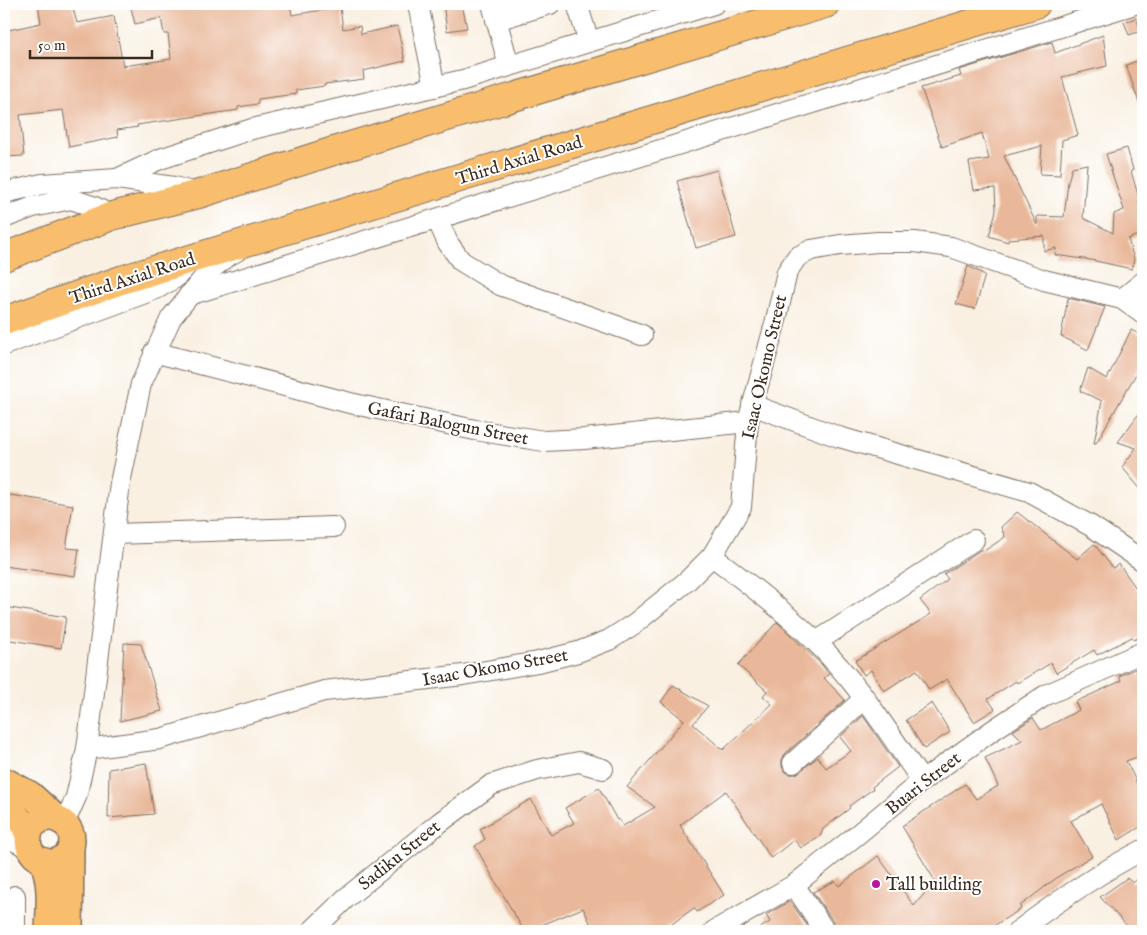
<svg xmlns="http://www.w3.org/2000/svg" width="1147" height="935" font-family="'IM FELL English',serif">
<rect width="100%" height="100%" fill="#fff"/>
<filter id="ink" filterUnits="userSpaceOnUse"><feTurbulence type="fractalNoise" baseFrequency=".02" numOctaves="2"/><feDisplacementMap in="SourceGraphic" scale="10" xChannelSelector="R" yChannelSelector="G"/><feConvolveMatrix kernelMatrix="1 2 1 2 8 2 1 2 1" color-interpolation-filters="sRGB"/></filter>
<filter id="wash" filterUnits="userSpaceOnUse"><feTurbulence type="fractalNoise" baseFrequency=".0096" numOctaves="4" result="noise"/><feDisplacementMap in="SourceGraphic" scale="20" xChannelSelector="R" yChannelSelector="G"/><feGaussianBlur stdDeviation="1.12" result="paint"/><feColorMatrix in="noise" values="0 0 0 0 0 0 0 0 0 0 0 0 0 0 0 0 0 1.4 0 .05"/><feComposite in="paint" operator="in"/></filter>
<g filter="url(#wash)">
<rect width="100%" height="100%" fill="#f9f0e2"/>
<g id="blocks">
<g fill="#e9b799">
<path d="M38,4H72L77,23L114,16L123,66L171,59L168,34H164L161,18L135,24L130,4H290L292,15L340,7L343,29L360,26L361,34L397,26L405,61L363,71L364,79L325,84V86L296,90V94L258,99V104L238,107V110L137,125L138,127L117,130L118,137L69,147L63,110L20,115L24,156L4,157V31L41,23Z"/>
<path d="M443,4H462L467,28L447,31Z"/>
<path d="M1136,18L1141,31L1129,35L1124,22Z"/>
<path d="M1103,35L1107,66L1062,77L1078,135L1062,140L1060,175L1040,174L1042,146L1004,156L1037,225V216L1064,217L1068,182L1072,167L1087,164L1083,218L1113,233L1114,214L1124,210L1106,154L1127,148L1133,170L1131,171L1140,202H1138L1143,214V233L1128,239L1134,259L1132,269L1091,260L1055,255L1056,248L1044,251V236L1009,239L1008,242L989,236L996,211L995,188L974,190L969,162L989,159L982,133L942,147L921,88L961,76L959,70L1052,42L1055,53Z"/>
<path d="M1143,59V108H1141L1126,65Z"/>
<path d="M717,170L736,237L696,248L677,181Z"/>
<path d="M968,266L985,275L975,309L956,304Z"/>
<path d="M1068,298L1105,307L1088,350L1061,336Z"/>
<path d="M1131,330L1143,336V362L1096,443H1094L1102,401L1080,391L1088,368L1107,379Z"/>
<path d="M1143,408V492L1122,467L1136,448L1118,442Z"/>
<path d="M4,494L73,505L66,548L79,549L75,576L4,566L9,525H4Z"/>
<path d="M1017,512L1077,559L1094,544L1113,568L1119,564L1143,598V635L1134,640L1132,637L1097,655L1094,650L1056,673L1051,663L1017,683L1016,681L988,699L995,709L974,722L947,679L929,690L917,670L884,691L871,670L864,675L855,661L931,614L920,600L948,579L944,574L982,549L984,551L1005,537L1001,527Z"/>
<path d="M4,607L66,617L61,648L4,639Z"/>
<path d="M777,622L822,665L829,674L824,678L845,700L785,754L782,760V766L784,771L790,774H796L818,757L826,768L851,751L840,737L863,716L898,767L872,787L873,789L849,806L850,808L823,829L821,835L801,848L794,840L771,858L726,791L680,825L724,895L697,912L694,908L662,931H594L583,908L527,931H524L475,846L485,839L480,829L531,799L551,835L574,823L565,808L599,788L617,820L619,819L623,826L655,807L627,787L684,720L661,702L673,685L708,706L693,724L723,750L772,704L763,696L767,691L738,665Z"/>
<path d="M124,643L141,644L162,711L120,721Z"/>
<path d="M1135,669L1139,676L1143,674V755L1126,761L1143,795V825L1119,840L1101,804L1071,821L1092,856L1059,876L1020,906L1021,909L985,931H837L835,924L813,892L835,881L839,886L878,856L914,906L935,881L902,826L965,784L976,799L998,786L985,758L1022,740L1013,731L1033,718L1041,730L1079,710L1075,702L1121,681L1119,676Z"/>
<path d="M932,703L950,732L924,749L906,720Z"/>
<path d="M146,763L154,814L108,818L109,769Z"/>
<path d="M1143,873V931H1132L1100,897L1127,878L1133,883Z"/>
<path d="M790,901L811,931H755L770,922L766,915Z"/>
</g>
</g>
</g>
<g filter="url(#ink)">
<use href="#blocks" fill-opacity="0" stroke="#7e6f63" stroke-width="1"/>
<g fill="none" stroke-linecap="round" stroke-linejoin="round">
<defs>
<g id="minor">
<path d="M418,4L435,87"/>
<path d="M492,4L509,66"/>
<path d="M577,4L589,42"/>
<path d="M496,20L550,4"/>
<path d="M117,179L160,159L252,129L463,80L714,4"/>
<path d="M4,193L42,184L117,179L174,187L199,194"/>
<path d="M4,218L33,207L71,199L95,207L112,216"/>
<path d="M437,219L448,243L461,261L500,285L642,335"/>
<path d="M189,295L1135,4"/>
<path d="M1122,299L1143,282"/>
<path d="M4,345L156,289L175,278L193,259"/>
<path d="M154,352L350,403L475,430L544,441L584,439L748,422"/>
<path d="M752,405L839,437L1029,492L1091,526L1143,561"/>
<path d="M115,534L334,527"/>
<path d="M712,556C748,583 783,610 815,641C857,682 889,733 922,781"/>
<path d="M816,642L974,540"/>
<path d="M87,749L160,739L324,691L463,675L538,662L578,652L609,640L634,624L687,581L712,556L741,507L748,422L776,320L787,272L797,257L811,250L840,245L878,242H915L951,247L1044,280L1122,299L1143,314"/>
<path d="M793,763L865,698"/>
<path d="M64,824L76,797L87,749L120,483L141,384L171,318L210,270L228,256L237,251"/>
<path d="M4,836L21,844L32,852"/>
<path d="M794,885L825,931"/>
<path d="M15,931V896"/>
<path d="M312,931L346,898L439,823L491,785L537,770L579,762L603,769"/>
<path d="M714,931L794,885L858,834L922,781L993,730L1046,695L1143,652"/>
<path d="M1018,931C1058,901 1098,873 1143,850"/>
</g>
<g id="major">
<path d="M4,780L30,794L60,821"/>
<path d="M4,800L22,822L29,837"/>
<circle cx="50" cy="840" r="22"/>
<path d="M42,860C52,882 49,908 48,931"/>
<path d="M70,931L71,849"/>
</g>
<g id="highway">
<path d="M4,257L112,216L199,194L343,148L825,4"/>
<path d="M4,321L124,279L1036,4"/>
</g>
</defs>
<use href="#minor" stroke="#7e6f63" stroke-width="22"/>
<use href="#major" stroke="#7e6f63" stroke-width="28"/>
<use href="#highway" stroke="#7e6f63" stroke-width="30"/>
<use href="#minor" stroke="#fff" stroke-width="20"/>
<use href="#major" stroke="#f9be6d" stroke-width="25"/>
<use href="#highway" stroke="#f9be6d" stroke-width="28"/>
</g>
</g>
<circle fill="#b5179e" stroke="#fff" stroke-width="2" cx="876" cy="884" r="5"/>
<g text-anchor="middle" stroke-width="4" stroke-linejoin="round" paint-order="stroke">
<g font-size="18" fill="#3b2a1e" stroke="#fff">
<text transform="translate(519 160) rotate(-17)" y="6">Third Axial Road</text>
<text transform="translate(132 278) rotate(-18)" y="6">Third Axial Road</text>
<text transform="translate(764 367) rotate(-77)" y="6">Isaac Okomo Street</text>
<text transform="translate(448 423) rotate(11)" y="6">Gafari Balogun Street</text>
<text transform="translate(495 667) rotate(-10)" y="6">Isaac Okomo Street</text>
<text transform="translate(923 783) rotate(-38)" y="6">Buari Street</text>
<text transform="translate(399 855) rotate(-39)" y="6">Sadiku Street</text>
</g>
<g font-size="18" fill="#3b2a1e" stroke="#fff" text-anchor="start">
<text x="886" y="890">Tall building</text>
</g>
</g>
<rect width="1147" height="935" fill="none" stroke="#fff" stroke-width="20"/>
<path d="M30 50v8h122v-8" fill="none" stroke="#3b2a1e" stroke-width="2.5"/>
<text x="38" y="50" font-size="15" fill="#3b2a1e" stroke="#ffffff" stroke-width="4" paint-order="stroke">50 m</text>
</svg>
